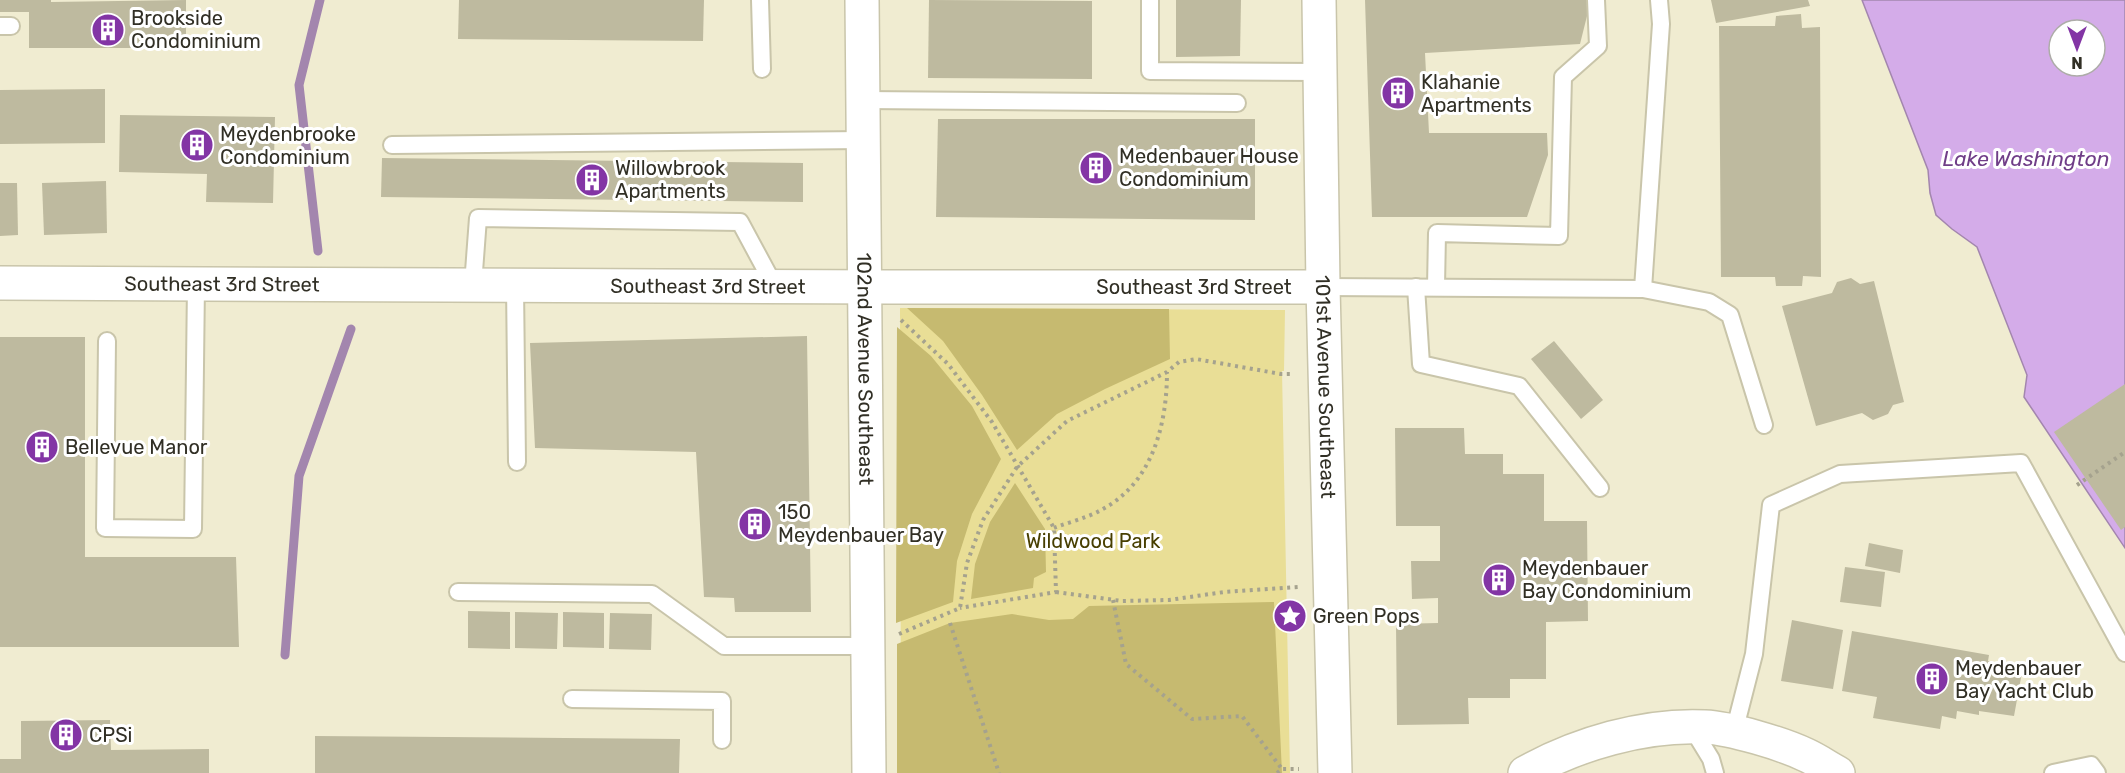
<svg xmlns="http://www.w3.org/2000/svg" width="2125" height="773" font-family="Rubik,sans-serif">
<rect width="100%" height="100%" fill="#f0ecd1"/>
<path fill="#e9de96" d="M900,308L1285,310L1284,371H1282L1290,773H901Z"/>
<g fill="#c6ba70">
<path d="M907,308L1169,309L1170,359L1105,389L1057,414L1017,450L982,395L943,341Z"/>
<path d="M897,327L931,356L972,406L1001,459L972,514L957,561L953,602L896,623Z"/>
<path d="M1015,483L1045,529L1046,572L1034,578L1033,588L971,599L975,564L990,522Z"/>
<path d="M1274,602L1282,773H897V644L950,623L1012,614L1049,620L1073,619L1089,606Z"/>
</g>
<path fill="#d4ace9" stroke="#a386ae" stroke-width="1.5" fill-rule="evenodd" d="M1862,0H2125V548L2024,397L2027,375L1977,247L1952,229L1936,215L1930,193L1928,170ZM2059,30H2095V66H2059Z"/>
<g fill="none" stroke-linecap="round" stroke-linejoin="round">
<g stroke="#a386ae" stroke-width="9">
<path d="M318,251L299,85L320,0"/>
<path d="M285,655L299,476L351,329"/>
</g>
</g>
<g fill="#beba9f">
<path d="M0,0H51V2L186,0V48H29V12H0Z"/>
<path d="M459,0H704L703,41L458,39Z"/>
<path d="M929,0L1092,1V79L928,78Z"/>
<path d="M1176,0H1241L1240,56L1176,57Z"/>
<path d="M1365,0H1591L1580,44L1425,53L1429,133H1547L1548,155L1527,217H1372Z"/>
<path d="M1711,0H1808L1810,6L1716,23Z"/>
<path d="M1801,14L1802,28L1820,27L1821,277L1803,276L1802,286H1776L1775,277H1721L1719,26H1775L1776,16Z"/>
<path d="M105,89V143L0,144V90Z"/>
<path d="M120,115L275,117L273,203L206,202L207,174L119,172Z"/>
<path d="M938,119H1255V220L936,217Z"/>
<path d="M382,158L803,163V202L381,197Z"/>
<path d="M106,181L107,233L44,235L42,183Z"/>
<path d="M0,183H17L18,235L0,236Z"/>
<path d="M1851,278L1860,284L1874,281L1904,402L1893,405L1888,414L1873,420L1862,413L1816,426L1782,306L1832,293L1837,282Z"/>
<path d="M807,336L811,612H735L734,598L704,597L696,452L535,448L530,343Z"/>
<path d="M0,337H85V557H236L239,647H0Z"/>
<path d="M1554,341L1603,400L1581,419L1531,359Z"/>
<path d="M2125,384V527L2121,530L2054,432Z"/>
<path d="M1395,428H1464L1465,454H1503V474H1544V521H1587L1588,621L1546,622V679H1510V698H1468L1469,724L1397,725L1396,624L1438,623V598L1412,599L1411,561H1440V526H1396Z"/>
<path d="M1869,543L1903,550L1900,573L1865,566Z"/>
<path d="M1845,567L1885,572L1881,607L1840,602Z"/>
<path d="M468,611L510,612V649L468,648Z"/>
<path d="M515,612L558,613L557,649L515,648Z"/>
<path d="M563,612L604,613V648L563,647Z"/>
<path d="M610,613L652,614L651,650L609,649Z"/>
<path d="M1792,620L1843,630L1833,689L1781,681Z"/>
<path d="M1852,631L1989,655L1988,661L2023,667L2014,716L1979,711V715L1957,711L1956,719L1942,716L1940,729L1873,718L1877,697L1842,691Z"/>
<path d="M110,720L111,750L209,749V773H0V759H21V721Z"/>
<path d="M315,736L680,739L679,773H315Z"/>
</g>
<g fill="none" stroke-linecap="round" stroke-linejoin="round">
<defs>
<g id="service">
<path d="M760,0L762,69"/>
<path d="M1150,0V71L1320,72"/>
<path d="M0,26H11"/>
<path d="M863,100L1237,103"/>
<path d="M392,145L864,140"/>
<path d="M473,285L478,218L740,222L775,287"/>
<path d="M515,285L517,462"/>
<path d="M1323,287L1643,289L1709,302L1730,315L1764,425"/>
<path d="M1416,287L1421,364L1519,386L1600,488"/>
<path d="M1436,287L1437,233L1559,236L1563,77L1598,46L1596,0"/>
<path d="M1643,289L1661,24L1659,0"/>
<path d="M107,341L105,528L193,529L196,284"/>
<path d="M458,592L652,594L724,646H868"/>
<path d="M572,699L722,701V740"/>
<path d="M1692,728L1711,759L1715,773"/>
<path d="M1734,732L1754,654L1771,505L1840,474L2021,463L2125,653"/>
<path d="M2053,773L2091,765L2097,773"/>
</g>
<path id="minor" d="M1525,773C1577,744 1644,724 1705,727C1730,728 1783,744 1806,755C1817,760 1827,767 1838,773"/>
<g id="tertiary">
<path id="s1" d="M862,0L869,773"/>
<path id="s2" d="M1319,0L1323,287L1335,773"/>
<path id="s3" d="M0,283L890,287H1323"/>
</g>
</defs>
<use href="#service" stroke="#c9c5aa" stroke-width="20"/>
<use href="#minor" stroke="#c9c5aa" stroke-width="36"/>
<use href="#tertiary" stroke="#c9c5aa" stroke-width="36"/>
<g stroke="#a5a28e" stroke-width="4" stroke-dasharray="3 4.5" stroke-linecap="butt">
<path d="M901,320L948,364L992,422L1054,528L1056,592L960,608"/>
<path d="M2077,485L2125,452"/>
<path d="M1054,528C1069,522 1087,518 1101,510C1152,484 1167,425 1167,372"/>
<path d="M1056,592L1122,601L1169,600L1224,592L1299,587"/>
<path d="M1113,600L1126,664L1192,719L1242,716L1282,769"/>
<path d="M950,623L999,773"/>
<path d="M899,634L960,608L967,563L983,520L1017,467L1067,421L1167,372L1179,362L1196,359L1281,374H1294"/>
<path d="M1277,773L1282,769H1299"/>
</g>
<use href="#service" stroke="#fff" stroke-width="16"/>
<use href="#minor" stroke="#fff" stroke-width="33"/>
<use href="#tertiary" stroke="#fff" stroke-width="33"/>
</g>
<defs>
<symbol id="building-disc" viewBox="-11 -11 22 22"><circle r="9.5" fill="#8335a5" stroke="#fff"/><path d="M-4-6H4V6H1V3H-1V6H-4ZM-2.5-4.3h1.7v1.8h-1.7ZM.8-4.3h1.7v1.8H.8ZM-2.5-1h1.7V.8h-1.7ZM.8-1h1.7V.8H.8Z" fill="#fff"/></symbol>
<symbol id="sight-disc" viewBox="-11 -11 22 22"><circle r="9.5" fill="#8335a5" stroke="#fff"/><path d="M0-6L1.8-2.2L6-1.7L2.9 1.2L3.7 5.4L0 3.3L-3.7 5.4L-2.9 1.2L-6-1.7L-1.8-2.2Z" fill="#fff"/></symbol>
</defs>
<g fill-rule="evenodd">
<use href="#building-disc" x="89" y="11" width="38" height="38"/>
<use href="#building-disc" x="1379" y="74" width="38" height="38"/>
<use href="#building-disc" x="178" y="126" width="38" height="38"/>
<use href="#building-disc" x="1077" y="149" width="38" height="38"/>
<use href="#building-disc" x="573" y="161" width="38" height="38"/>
<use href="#building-disc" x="23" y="428" width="38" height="38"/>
<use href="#building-disc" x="736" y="505" width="38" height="38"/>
<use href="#building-disc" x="1480" y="561" width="38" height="38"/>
<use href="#sight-disc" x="1271" y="597" width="38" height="38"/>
<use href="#building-disc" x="1913" y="660" width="38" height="38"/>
<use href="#building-disc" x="47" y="716" width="38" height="38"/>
</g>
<g text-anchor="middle" stroke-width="6" stroke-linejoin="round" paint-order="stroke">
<g font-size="20" fill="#312f25" stroke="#fff" text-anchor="start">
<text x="131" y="25">Brookside<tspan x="131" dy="23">Condominium</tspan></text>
<text x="1421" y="89">Klahanie<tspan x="1421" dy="23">Apartments</tspan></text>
<text x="220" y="141">Meydenbrooke<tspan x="220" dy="23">Condominium</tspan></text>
<text x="1119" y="163">Medenbauer House<tspan x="1119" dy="23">Condominium</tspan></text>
<text x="615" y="175">Willowbrook<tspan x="615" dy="23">Apartments</tspan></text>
<text x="65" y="454">Bellevue Manor</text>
<text x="778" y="519">150<tspan x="778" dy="23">Meydenbauer Bay</tspan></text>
<text x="1522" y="575">Meydenbauer<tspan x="1522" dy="23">Bay Condominium</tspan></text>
<text x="1313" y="623">Green Pops</text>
<text x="1955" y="675">Meydenbauer<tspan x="1955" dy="23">Bay Yacht Club</tspan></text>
<text x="89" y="742">CPSi</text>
</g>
<g font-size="20" fill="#312f25" stroke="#fff">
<text dy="7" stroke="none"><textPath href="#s3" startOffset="222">Southeast 3rd Street</textPath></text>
<text dy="7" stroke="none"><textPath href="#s3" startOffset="708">Southeast 3rd Street</textPath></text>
<text dy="7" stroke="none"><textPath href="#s3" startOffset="1194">Southeast 3rd Street</textPath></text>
<text dy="7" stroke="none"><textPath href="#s1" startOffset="369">102nd Avenue Southeast</textPath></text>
<text dy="7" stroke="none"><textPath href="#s2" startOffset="387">101st Avenue Southeast</textPath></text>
</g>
<g font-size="20" fill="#483f01" stroke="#fff">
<text x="1093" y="548">Wildwood Park</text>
</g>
<g font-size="21" font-style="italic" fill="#703e88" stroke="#fff">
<text x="2026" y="166">Lake Washington</text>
</g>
</g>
<g transform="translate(2077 48) rotate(180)"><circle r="28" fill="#ffffff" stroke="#adaca8" stroke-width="1.5"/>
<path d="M0-4.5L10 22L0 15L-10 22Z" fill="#8335a5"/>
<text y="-9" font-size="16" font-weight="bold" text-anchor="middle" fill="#312f25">N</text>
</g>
</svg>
